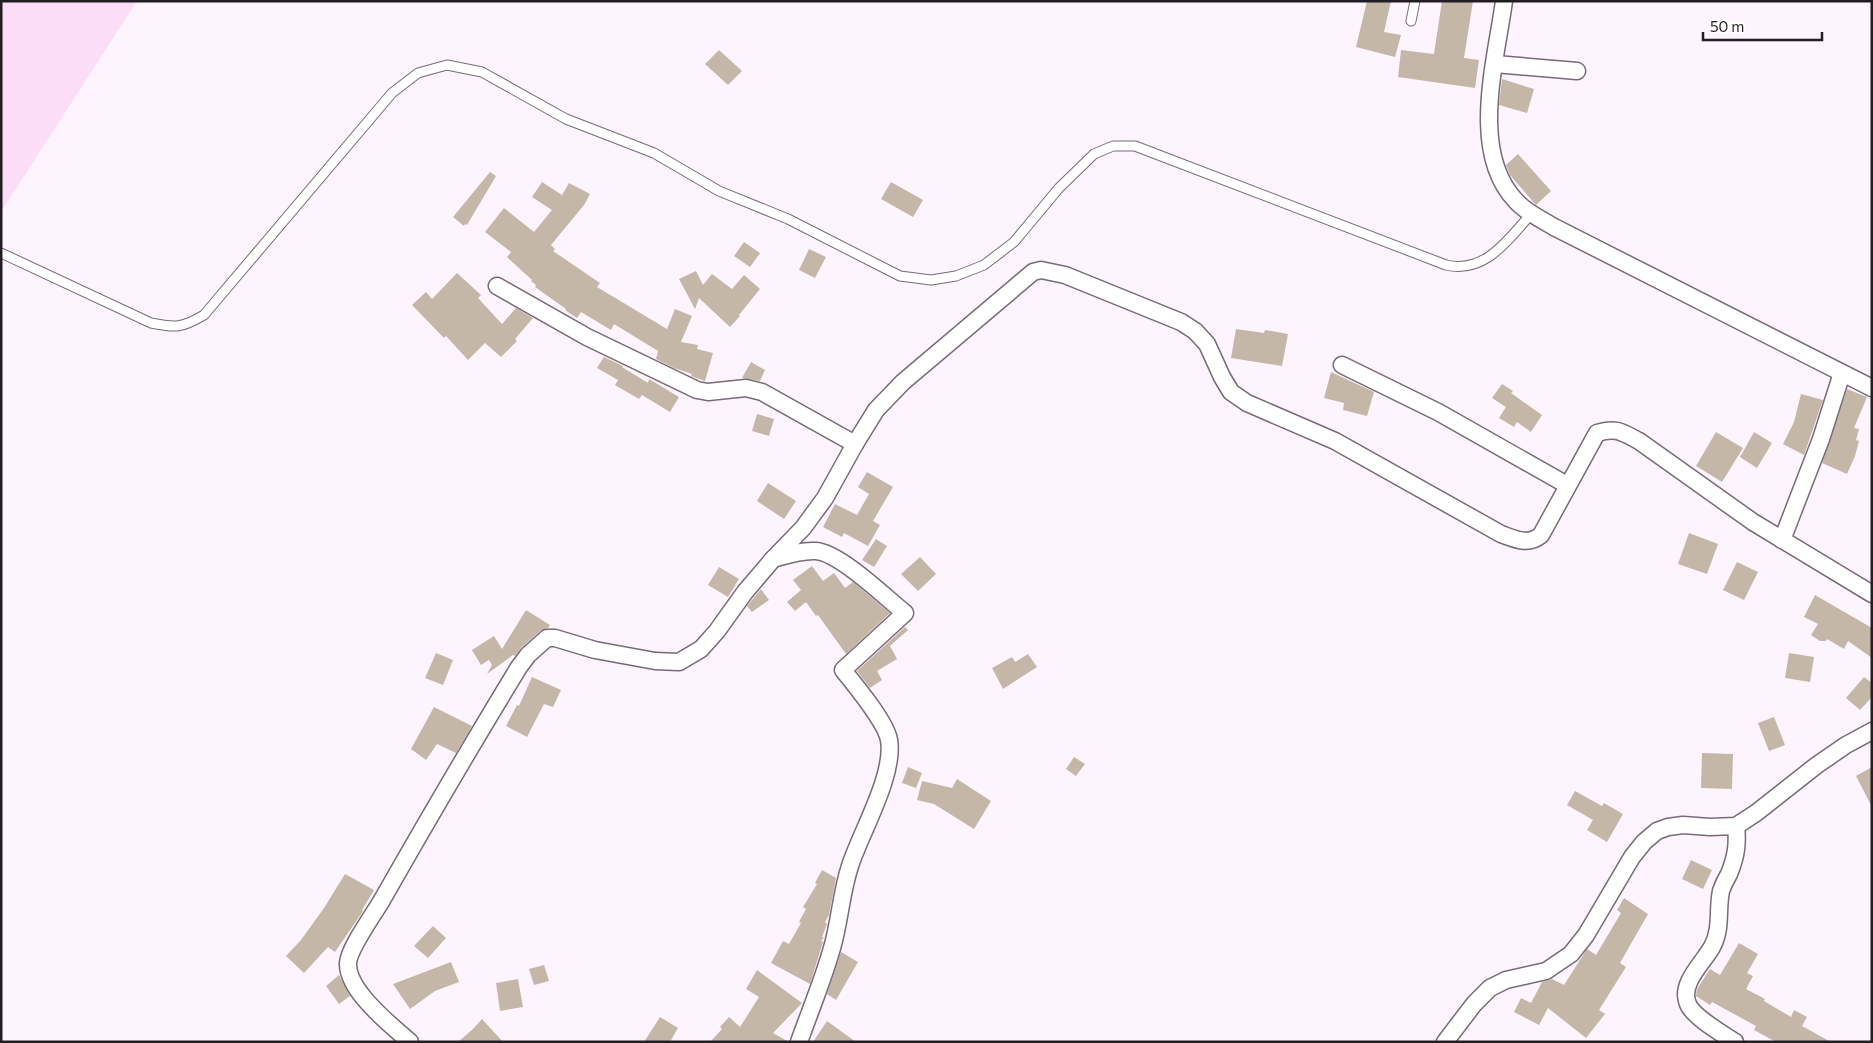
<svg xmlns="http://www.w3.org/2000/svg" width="1873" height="1043" font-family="Commissioner,sans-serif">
<rect width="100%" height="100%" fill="#fef4fd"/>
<path fill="#fbddf8" d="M1,1H137L1,212Z"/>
<g fill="#c5b7a8">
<path d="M1367,1H1391L1384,32L1401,35L1395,57L1356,47Z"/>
<path d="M1442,1H1473L1464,58L1479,60L1475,88L1398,77L1401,50L1434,54Z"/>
<path d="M719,50L742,71L728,85L705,64Z"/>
<path d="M1502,79L1534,89L1527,113L1499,105Z"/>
<path d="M1518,154L1551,191L1536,205L1510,175L1506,165Z"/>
<path d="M490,172L496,176L467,225L465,224L464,226L453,217Z"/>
<path d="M542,182L562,195L569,183L590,194L584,205L551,245L555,249L553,251L600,283L597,287L667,329L675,309L692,316L681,342L698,345L697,349L713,353L705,381L691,376L692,374L674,368L656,359L658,351L614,324L611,330L581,312L577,318L565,310L566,309L535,287L536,285L531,281L532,280L507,257L511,252L485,232L504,208L534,232L552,210L532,197Z"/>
<path d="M891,182L923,200L913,217L881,199Z"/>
<path d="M744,242L760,253L750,267L734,256Z"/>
<path d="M809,249L826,257L815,278L799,270Z"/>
<path d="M696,271L703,285L712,274L732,289L744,275L760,289L739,315L740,316L730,327L699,298L695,309L679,279Z"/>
<path d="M457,273L481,295L478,298L502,324L516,308L533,318L515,339L517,341L501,357L485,343L468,360L446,336L444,338L412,305L426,292L432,299Z"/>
<path d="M1236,329L1264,333L1265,330L1288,334L1282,366L1231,358Z"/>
<path d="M604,357L623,366L622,367L648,383L649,379L679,397L670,412L642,395L639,399L615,385L618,380L597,368Z"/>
<path d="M751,362L765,370L760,381L742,378Z"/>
<path d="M1331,372L1374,392L1367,416L1343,410L1344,403L1324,398Z"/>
<path d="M1502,384L1513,391L1511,393L1542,415L1531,432L1517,422L1514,427L1499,418L1506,407L1492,398Z"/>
<path d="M1847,389L1867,397L1854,428L1859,429L1856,440L1859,441L1855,456L1847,474L1822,463Z"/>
<path d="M1801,394L1823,400L1804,455L1783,444L1794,422Z"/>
<path d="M757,414L774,419L769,436L752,431Z"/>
<path d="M1716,432L1743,448L1722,482L1696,466Z"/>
<path d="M1754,432L1772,443L1757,468L1740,457Z"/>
<path d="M867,472L893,487L873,521L880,525L868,546L844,533L842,537L823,527L835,504L857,515L869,494L858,487Z"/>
<path d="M768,483L796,501L784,519L757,501Z"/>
<path d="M1689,533L1718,544L1707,574L1678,564Z"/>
<path d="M876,539L887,546L874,567L862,560Z"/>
<path d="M920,557L936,574L918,591L901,574Z"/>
<path d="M1737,562L1758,572L1744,600L1723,590Z"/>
<path d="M812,566L823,581L834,573L845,588L853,582L890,613L846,654L818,615L816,616L806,602L795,611L787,602L801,590L793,580Z"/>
<path d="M719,567L739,579L728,597L708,585Z"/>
<path d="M761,589L769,600L752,612L747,606Z"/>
<path d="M1815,595L1872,628V658L1848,641L1844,649L1827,639L1826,641H1820L1811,635L1818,624L1804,617Z"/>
<path d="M526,610L550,625L548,628L540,631L521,648L515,656L513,655L487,674L492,665L489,660L481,665L472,650L494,636L502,649Z"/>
<path d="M905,627L908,630L890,646L897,659L877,671L882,680L870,688L857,671Z"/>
<path d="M436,653L453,660L443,685L425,678Z"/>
<path d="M1789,653L1814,657L1810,682L1785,678Z"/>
<path d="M1028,654L1037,667L1003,689L992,668L1012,657L1015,662Z"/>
<path d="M532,677L561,690L553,707L544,704L527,737L506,726L517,705L519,706Z"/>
<path d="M1864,677L1872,683V697L1860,710L1846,698Z"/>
<path d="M434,707L472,726L456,753L437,744L426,760L411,749Z"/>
<path d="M1774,717L1785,745L1769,751L1758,723Z"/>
<path d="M1702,753L1733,754L1732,789L1701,788Z"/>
<path d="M1074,757L1085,764L1076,776L1066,769Z"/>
<path d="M908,767L922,773L916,788L902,783Z"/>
<path d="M1872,767V807L1856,776Z"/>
<path d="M957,779L991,801L974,829L934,804L917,800L922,781L952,788Z"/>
<path d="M1575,791L1602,806L1604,803L1623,814L1607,842L1587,830L1593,820L1567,805Z"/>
<path d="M1691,860L1712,870L1703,889L1682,879Z"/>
<path d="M822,870L836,878L829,915L825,922L827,924L822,937H824L821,941L823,942L810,984L771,963L783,941L789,944L801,923L799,922L806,909L803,907L817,884L815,883Z"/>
<path d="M345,874L374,890L362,910L363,911L335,952L328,947L304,973L286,956L301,940L324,908Z"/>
<path d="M1624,898L1648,914L1620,963L1626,967L1599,1010L1605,1014L1586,1038L1548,1008L1539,1025L1514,1012L1521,998L1531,1003L1542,982L1552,979L1564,985L1587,949L1596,955L1621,913L1617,910Z"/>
<path d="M433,926L446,938L428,958L414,946Z"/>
<path d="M1739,943L1758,954L1747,973L1753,976L1746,989L1765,999L1764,1001L1791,1017L1794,1010L1807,1017L1802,1026L1831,1042H1776L1754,1030L1756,1026L1712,1002L1710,1005L1696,996L1697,989L1710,969L1720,975Z"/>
<path d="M841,952L858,962L836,1000L827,994Z"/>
<path d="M451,962L459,982L435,991L410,1009L393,984Z"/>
<path d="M544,965L549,981L534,985L529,969Z"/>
<path d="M757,970L802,1003L773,1033L789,1042H710L722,1029L720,1027L729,1017L740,1027L759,997L746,989Z"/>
<path d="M339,975L350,996L339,1004L326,986Z"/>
<path d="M518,979L523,1007L500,1011L496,983Z"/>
<path d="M660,1017L678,1028L670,1042H644Z"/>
<path d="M482,1019L503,1042H458L473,1029Z"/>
<path d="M827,1021L856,1042H813Z"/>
</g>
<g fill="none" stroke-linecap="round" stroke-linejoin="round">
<defs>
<g id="service">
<path d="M1411,21L1415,1"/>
<path d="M1,253L151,323C176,328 182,328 204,315L392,93L418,73L447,65L482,72L566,119L654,153L719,191L788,219L900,276L931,280L956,276L984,265L1014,242L1059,188L1094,154L1113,146H1135L1446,265C1485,274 1508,240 1531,214"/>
</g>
<g id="minor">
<path d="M1504,1C1496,61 1469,152 1516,201C1527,213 1541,219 1554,227L1872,388"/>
<path d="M1495,64L1577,71"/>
<path d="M497,286L587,337L697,390L708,392L746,388L762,392L855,444L876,410L903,382L1033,272L1041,270L1065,275L1181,322L1195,331L1207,344L1222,377L1231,392L1247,403L1335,441L1501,534C1515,539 1528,546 1541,535L1597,433C1616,427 1622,432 1639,441L1753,522L1872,594"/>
<path d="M1342,365L1438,412L1567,485"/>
<path d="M1782,540L1821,439L1842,373"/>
<path d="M773,559C787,555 802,550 816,551C840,553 885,597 905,613L843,670C855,685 886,722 889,740C895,775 861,832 850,866C841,893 840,921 832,948C823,980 810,1011 799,1042"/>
<path d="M410,1042C391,1025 347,991 348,963C349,948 374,914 382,900C427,821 472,744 519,667L528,655L547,638H555L595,650L655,661L679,662L701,649L717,631L745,592L773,559L803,528L825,498L855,444"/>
<path d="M1445,1042L1474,1004L1490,988L1506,980L1546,971L1571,954L1586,935L1632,857L1644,842L1657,831L1668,827L1683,825L1710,827L1736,826L1756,813L1817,765L1846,745L1872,731"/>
<path d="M1735,1042C1723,1034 1693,1017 1688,1004C1679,984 1703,963 1712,947C1722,929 1717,910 1721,891C1723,885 1726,879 1729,874C1736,857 1738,844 1736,826"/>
</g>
</defs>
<use href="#service" stroke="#786a77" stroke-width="11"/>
<use href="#minor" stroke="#786a77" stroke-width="19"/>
<use href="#service" stroke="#fff" stroke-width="9"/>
<use href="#minor" stroke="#fff" stroke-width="16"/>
</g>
<rect width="1873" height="1043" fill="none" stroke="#221d22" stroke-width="5"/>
<path d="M1703 32v8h119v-8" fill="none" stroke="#221d22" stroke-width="2.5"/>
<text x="1710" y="32" font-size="15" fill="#221d22" stroke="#ffffff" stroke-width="4" paint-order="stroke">50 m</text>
</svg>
